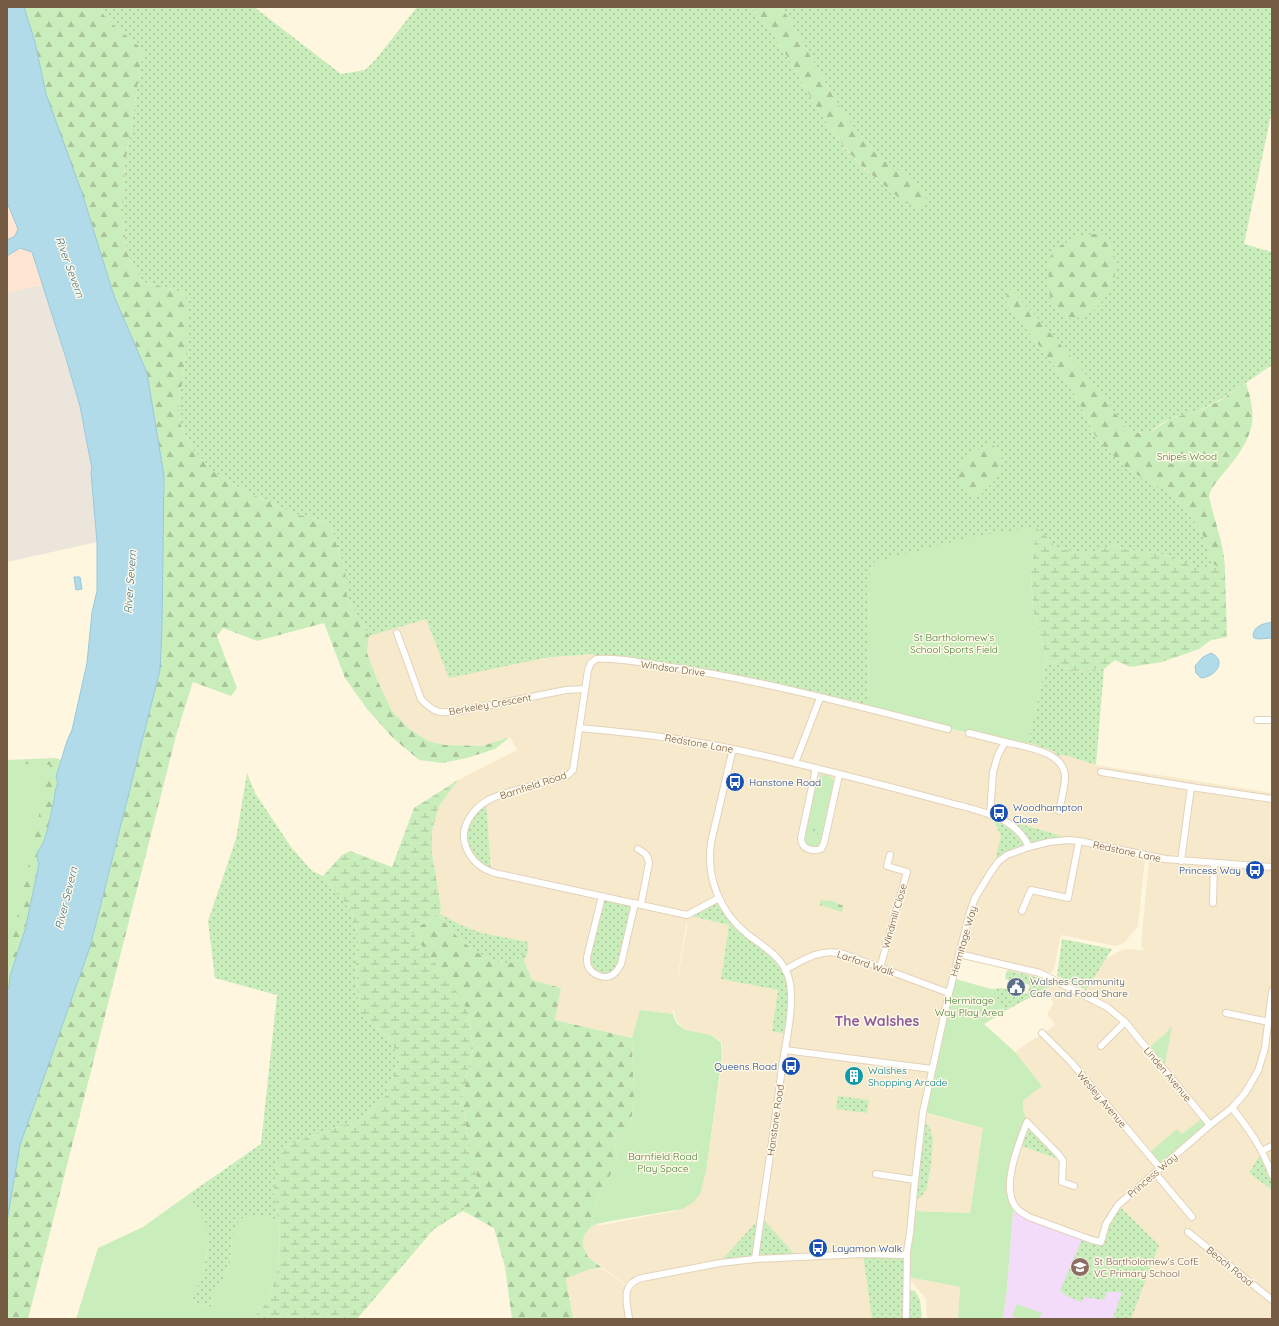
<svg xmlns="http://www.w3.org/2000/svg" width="1279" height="1326" font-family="Quicksand,sans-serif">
<defs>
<pattern id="grass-dots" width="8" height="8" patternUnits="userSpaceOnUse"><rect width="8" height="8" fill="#caedbc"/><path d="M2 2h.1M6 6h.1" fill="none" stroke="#a9c39a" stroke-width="1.8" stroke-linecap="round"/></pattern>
<pattern id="forest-firs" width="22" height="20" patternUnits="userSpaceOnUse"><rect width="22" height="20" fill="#caedbc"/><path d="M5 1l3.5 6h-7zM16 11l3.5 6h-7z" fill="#a9c39a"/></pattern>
<pattern id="wetland-marsh" width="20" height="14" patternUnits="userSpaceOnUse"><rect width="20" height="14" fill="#caedbc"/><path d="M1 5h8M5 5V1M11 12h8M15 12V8" fill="none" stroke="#a9c39a"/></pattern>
</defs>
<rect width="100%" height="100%" fill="#fff6df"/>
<g fill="#f7e9cc" fill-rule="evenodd">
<path d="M426,618L435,643L544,658L591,654L603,659L703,672L1027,747L1028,742L1053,751L1059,756L1065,755L1096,765L1272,793V1163L1263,1151L1249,1173L1272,1190V1319H1131L1159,1245L1101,1242L1020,1211L1009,1192L1019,1145L1062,1161L1027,1122L1023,1109V1101L1042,1086L1015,1052L1055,1025L1047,1014L1054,1003L1044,990L1055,984L1081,997L1105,959L1124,949L1143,950L1141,945L1149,861L1145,860L1138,926L1124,943L1116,946L1061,935L1054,970L1051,973L960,951L923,1113L983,1128L970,1213L912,1211L907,1255L720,1262L642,1277L628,1286L588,1257L583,1246V1240L585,1234L591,1227L596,1224L602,1225L633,1219L676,1211L697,1197L702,1186L706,1172L723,1057L722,1042L712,1035L697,1033L681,1027L675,1017L673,1007V1014L641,1010L632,1038L555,1020L561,988L532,980L524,960L528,953V942L482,933L463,926L440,914L441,907L432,853V831L439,806L458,780L517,750L510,737L482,746L445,745L428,741L409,729L392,711L378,682L367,653L369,636ZM990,815L1003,819L998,862L1001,836ZM725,910L764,946L791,1001L772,1031L778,990L721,979L729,925L688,915ZM687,920V928L674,998Z"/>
<path d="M863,1255L872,1319H573L566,1280L569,1277L579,1272L590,1269H603L628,1287L635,1281L720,1264Z"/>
<path d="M908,1277L960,1287L958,1319H927L926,1299Z"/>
</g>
<g fill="#ffe5d2">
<path d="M7,202L18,229L15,236L8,240Z"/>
<path d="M20,248L32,252L43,285L7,292V256Z"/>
</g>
<path fill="#ece5db" d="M43,285L80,406L92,469L91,473L97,542L7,562V292Z"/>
<path fill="#f3dcfa" d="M1013,1211L1092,1240L1159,1245L1131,1319H1003L1007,1289Z"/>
<g fill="url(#grass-dots)">
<path d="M97,7H254L341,74L365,70L376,59L417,7H751C763,19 772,33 782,48C798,74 812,101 829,126C853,163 878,183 915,207L910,180L882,158L857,132L842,111L786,14L779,7H1272V110L1244,244L1272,252V365C1249,380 1227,398 1202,409C1192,414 1180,415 1170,419C1149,429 1152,439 1126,428L1061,346L1033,313L1005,300L1073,391L1098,441L1125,467L1144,479L1166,490L1178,502L1201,530L1213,564L1206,567H1196L1162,554L1129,550L1114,545L1093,552H1077L1055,548L1045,534L874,562L870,572L868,704L867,709L747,681L603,659L591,654L544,658L449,678L426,619L369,636L347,598L345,567L339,553L330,523L295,514L245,491L214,472L192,448L181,426L178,411L186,355L176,290L146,283L140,278L127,252L121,210L125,165L143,50L109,21Z"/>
<path d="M1047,660L1072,671L1104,669L1096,765L1065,755L1059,756L1053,751L1028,742Z"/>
<path d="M247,773L255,793L291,847L312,871L323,876L351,911L359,937L355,959L360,1015L388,1037L400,1059L383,1101L359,1120L289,1144L276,1163L274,1191L279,1221L256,1215L232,1238L230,1263L221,1283L213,1295L211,1307L197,1304L191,1295L200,1283L207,1255L209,1237L189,1194L261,1144L277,995L215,978L208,921L236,839Z"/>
<path d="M486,802L491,872L474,861L464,835L465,825Z"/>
<path d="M990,814L1003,819L1079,841L1029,847L998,862L996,857L1001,836Z"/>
<circle cx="814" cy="832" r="4.5"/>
<path d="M602,896L635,903L621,964L610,977L593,973L587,957Z"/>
<path d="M719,898L733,920L770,950L790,981L787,1034L772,1031L778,990L721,979L729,925L687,915Z"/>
<path d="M440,914L463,926L482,933L528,942V953C522,956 515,962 509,963C486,965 449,934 440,914Z"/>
<path d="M1062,939L1112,949L1086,990L1057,976Z"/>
<path d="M1007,970L1033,976L1055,984L1005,1011L991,989L1002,988L1027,994L1030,985L1005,979Z"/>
<path d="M838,1096L869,1100L867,1113L836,1109Z"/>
<path d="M922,1121L929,1126L933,1138L931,1163L927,1188L921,1197L913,1200Z"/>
<path d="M1027,1122L1063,1161L1019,1145Z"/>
<path d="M1263,1150L1272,1163V1190L1249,1173Z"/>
<path d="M1118,1205L1159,1245L1131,1319L1113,1318L1122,1292H1107L1104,1300L1084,1297L1082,1302L1067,1296L1060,1291L1083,1237L1101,1241Z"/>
<path d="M761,1217L796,1256L720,1262Z"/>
<path d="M863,1255H907L908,1290L915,1291L920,1300L922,1319H872Z"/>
</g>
<g fill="url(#forest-firs)">
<path d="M24,7H97L109,21L143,50L125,165L121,210L127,252L140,278L146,283L176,290L182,292L186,296L187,316L186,355L178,411L181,426L192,448L214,472L245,491L295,514L330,523L339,553L345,567L347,598L369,636L367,653L378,682L392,711L409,729L428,741L445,745L482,746L510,737L495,749L467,758L442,763L419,760L393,738L367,709L345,678L324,623L257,641L223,628L217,636L237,688L231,696L193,682L177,732L28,1319H7V1221L20,1145L90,947L160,670L164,476L147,373L114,296L46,94L35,42Z"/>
<path d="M751,7H779L786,14L842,111L857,132L882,158L924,190L927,200L921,208C908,206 895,195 885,186C862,168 846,151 829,126C812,101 798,74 782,48C772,33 763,19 751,7Z"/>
<path d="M1102,233L1109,237C1113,249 1117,265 1114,279C1112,285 1107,292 1104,298C1095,314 1073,327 1056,311C1049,304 1050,291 1049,282C1049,274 1047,266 1050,258C1056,241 1086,234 1102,233Z"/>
<path d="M1010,289L1033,313L1095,385L1126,428L1139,433L1152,431L1170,419L1201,410L1221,400L1246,383C1250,396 1255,414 1251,428C1247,445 1233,462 1222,475C1217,482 1211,487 1209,496C1214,521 1225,546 1225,571L1213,564L1201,530L1178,502L1166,490L1144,479L1125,467L1098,441L1073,391L1005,300Z"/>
<path d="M990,444L1003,452C1001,461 1000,471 996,479C993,484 989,486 985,490C983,492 983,493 981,495C972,500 960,486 959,478C958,473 960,465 964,460C970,453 981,448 990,444Z"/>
<path d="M55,758L61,760L56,777L58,783C55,789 55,794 54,801C51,814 49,829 44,841C40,851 34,851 39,864L25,930L10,976L9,988L7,989V760Z"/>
<path d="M821,900L833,901L843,906L842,912L820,905Z"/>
<path d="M440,914C449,934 486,965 509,963C515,962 522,956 528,953L524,960L532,980L561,988L555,1020L632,1038L634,1100L630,1130L614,1136L618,1162L598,1196L591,1227L585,1234L583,1240V1246L588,1257L602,1268L590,1269L567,1278L566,1280L573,1319H512L505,1267L494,1228L463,1211L467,1203L480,1187L472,1163L462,1100L473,1048L469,1014L411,931Z"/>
</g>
<g fill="url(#wetland-marsh)">
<path d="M1036,527L1045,534L1056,548L1077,552H1093L1114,545L1129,550L1162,554L1196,567H1206L1213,564L1225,571L1227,637L1211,640L1199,649L1162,662L1130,667L1115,660L1104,669L1072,671L1047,660L1033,610L1031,574Z"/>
<path d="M458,780L439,806L432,831V853L441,907L440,914L411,931L458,994L469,1014L473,1048L462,1100L472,1163L480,1187L467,1203L463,1211L434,1229L357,1319H252L269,1300L280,1259L279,1221L274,1191L276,1163L289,1144L359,1120L383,1101L400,1059L388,1037L360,1015L355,959L359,937L351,911L323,876L342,855L350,851L392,867L414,808Z"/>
</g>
<g fill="#caedbc" fill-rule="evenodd">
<path d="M1036,527L1031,574L1033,610L1047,660L1027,747L867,709L868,704L870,572L874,562L975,536Z"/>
<path d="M7,763L50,765C35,831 23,897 7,962Z"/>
<path d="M821,775C828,774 834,777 834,784L821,842L817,847L811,848L806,844L805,835L817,780ZM814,828L817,829L819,832L817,836H812L810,832L812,829Z"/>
<path d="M952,978L991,989L1005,1011L984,1024L1015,1052L1042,1086L1023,1101V1109L1027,1122L1009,1181L1013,1211L1007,1289L1003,1319H958L960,1287L908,1277L912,1211L970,1213L983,1128L923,1112Z"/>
<path d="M640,1010L673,1014C678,1034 694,1030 710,1035C714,1036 717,1040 721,1042L722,1057L706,1172L702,1186L701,1192L694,1202L682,1209L611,1221L596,1224L591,1227L598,1196L618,1162L614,1136L630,1130L634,1100L632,1038Z"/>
<path d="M1172,1026L1164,1069L1147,1049L1165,1034Z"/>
<path d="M1204,1117L1210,1125L1160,1168L1148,1154L1177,1129L1182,1134Z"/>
<path d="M189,1194L202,1217L209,1237L207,1255L200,1283L191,1295L197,1304L211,1307L213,1295L221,1283L230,1263L232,1238L239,1219L256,1215L279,1221L280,1259L269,1300L252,1319H76L98,1248L143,1227Z"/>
<path d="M1017,1304L1042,1313L1039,1319H1021L1012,1316Z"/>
</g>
<g fill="#b2dbea" stroke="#97c9dc">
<path d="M7,7H24L35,42L46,94L82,193L114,296L147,373L164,476L162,627L160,670L90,947L20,1145L7,1221V989L9,988L10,976L25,930L39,864C34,851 40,851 44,841C48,830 51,813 54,801C55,794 55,789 58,783L56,777L67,741L72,730L87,663L92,612L97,591V542L91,473L92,469L80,406L65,355L32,252L20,248L7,256V240L15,236L18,229L7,202Z"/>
<path d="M74,577H80L82,589L76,590Z"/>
<path d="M1272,622V638L1258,639L1254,638L1253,635C1255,625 1263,624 1272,622Z"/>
<path d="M1211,653C1228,661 1215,677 1201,678L1196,673L1195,666L1203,657Z"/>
</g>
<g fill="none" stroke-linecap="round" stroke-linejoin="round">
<defs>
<g id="street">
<path d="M397,633L421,699C436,715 441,713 461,711L566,690L585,689"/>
<path d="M1257,720H1272"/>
<path d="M580,728C631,733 683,738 733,749C811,765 889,787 966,807C992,815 1017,820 1029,847"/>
<path d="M969,733L1005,742"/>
<path d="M733,749C728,768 724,788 719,808C717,819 713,831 711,843C706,878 720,912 747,934C764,947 786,959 790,983C794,1009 786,1041 782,1067C774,1131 764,1195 755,1259"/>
<path d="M795,763L820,698"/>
<path d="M816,768L801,838C801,849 812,852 821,849L824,843L839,775"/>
<path d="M1101,772L1191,787L1272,799"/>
<path d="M990,814L993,772L998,755L1005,742C1024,747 1065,751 1065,777C1065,788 1061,800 1059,811"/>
<path d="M638,849C645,853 648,855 649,863L641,904"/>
<path d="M1181,861L1191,787"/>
<path d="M602,896L587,957C587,960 587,964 588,966C591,974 603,979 610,976C616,974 618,969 621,964L635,903"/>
<path d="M719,898L687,915L495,873C481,869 471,860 466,847C458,828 473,808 490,799C498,795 507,793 516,790C531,786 547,781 563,777L568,775L573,770L588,670L591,663L596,659C620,657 647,664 671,667C765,681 857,706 948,729"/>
<path d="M1213,903L1214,863"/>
<path d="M1022,911L1031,890L1068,898L1079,841"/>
<path d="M959,954L1040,973L1107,1007L1125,1022L1210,1125"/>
<path d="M880,968L907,872L887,866L890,855"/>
<path d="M785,970C804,959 821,948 844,954L949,993"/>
<path d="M1226,1013L1269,1022"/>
<path d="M1042,1033L1071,1062L1160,1168"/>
<path d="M1101,1046L1125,1022"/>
<path d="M785,1050L932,1069"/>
<path d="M1232,1108C1249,1129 1263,1149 1272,1175"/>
<path d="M1263,1150L1272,1146"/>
<path d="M1155,1173L1192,1217"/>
<path d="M876,1174L915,1180"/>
<path d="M1074,1186L1062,1182L1063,1161L1059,1155L1027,1122C1019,1143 1001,1186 1015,1206C1018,1211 1024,1214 1029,1217L1092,1240L1101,1242L1106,1224L1118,1205L1210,1125L1232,1108L1245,1093L1258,1071L1265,1048L1272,991"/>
<path d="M1188,1232L1272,1300"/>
<path d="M629,1319C627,1302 620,1284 642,1278L720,1263L755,1259L863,1254L907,1255"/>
<path d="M906,1319L907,1252L910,1233L915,1180L923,1112L949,993L970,912L975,898L989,875L998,862L1007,855L1029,847L1049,842L1068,840L1079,841L1165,859L1272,867"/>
</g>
</defs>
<use href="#street" stroke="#e3d2ba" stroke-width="8"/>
<use href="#street" stroke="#fff" stroke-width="6"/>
</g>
<defs>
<symbol id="bus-disc" viewBox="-11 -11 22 22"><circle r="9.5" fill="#1a4fb4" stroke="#fff8e7"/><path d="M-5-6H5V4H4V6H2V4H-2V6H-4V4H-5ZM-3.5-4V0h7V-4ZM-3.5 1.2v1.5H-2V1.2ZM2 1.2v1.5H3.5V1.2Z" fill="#fff"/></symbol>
<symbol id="civic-disc" viewBox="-11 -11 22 22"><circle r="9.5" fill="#5c6f8a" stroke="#fff8e7"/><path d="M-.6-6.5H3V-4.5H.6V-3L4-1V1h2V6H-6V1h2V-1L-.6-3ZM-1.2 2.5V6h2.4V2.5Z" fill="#fff"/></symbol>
<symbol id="building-disc" viewBox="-11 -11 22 22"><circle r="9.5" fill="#0f9aa8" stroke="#fff8e7"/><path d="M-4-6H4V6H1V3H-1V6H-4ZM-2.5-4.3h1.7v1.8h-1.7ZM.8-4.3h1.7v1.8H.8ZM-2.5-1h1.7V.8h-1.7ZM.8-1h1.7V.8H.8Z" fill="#fff"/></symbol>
<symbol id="school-disc" viewBox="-11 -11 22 22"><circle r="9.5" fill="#8d6e63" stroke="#fff8e7"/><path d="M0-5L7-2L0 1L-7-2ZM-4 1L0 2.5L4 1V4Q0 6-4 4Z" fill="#fff"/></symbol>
</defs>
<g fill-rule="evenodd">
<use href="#bus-disc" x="724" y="771" width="22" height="22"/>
<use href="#bus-disc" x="988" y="802" width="22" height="22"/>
<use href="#bus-disc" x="1244" y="859" width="22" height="22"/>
<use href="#civic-disc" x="1005" y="976" width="22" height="22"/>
<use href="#bus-disc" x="780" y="1055" width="22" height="22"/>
<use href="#building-disc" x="843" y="1065" width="22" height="22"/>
<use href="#bus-disc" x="807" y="1237" width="22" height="22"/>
<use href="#school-disc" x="1069" y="1256" width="22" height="22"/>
</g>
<g text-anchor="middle" stroke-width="3" stroke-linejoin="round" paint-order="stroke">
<g font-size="10" fill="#477f3b" stroke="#fff8e7">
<text x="1187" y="460">Snipes Wood</text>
<text x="954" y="641">St Bartholomew's<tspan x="954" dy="12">School Sports Field</tspan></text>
<text x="969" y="1004">Hermitage<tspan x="969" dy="12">Way Play Area</tspan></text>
<text x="663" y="1160">Barnfield Road<tspan x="663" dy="12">Play Space</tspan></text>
</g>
<g font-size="10" fill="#775c44" stroke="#fff8e7">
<text transform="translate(673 668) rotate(8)" y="4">Windsor Drive</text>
<text transform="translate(490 704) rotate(-10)" y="4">Berkeley Crescent</text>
<text transform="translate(699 743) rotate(10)" y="4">Redstone Lane</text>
<text transform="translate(533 785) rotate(-18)" y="4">Barnfield Road</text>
<text transform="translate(1127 851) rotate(12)" y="4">Redstone Lane</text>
<text transform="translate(894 916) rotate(-74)" y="4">Windmill Close</text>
<text transform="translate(963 941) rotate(-74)" y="4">Hermitage Way</text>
<text transform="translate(866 963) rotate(19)" y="4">Larford Walk</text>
<text transform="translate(1168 1074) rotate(50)" y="4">Linden Avenue</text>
<text transform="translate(1102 1099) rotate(50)" y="4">Wesley Avenue</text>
<text transform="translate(775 1120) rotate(-82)" y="4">Hanstone Road</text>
<text transform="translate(1152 1175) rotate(-41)" y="4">Princess Way</text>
<text transform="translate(1230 1266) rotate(39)" y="4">Beach Road</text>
</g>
<g font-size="10" fill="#164399" stroke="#fff8e7" text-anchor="start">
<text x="749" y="786">Hanstone Road</text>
<text x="1013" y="811">Woodhampton<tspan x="1013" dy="12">Close</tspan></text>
<text x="1241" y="874" text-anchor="end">Princess Way</text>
<text x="777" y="1070" text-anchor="end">Queens Road</text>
<text x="832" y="1252">Layamon Walk</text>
</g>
<g font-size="10" fill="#4e5e75" stroke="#fff8e7" text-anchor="start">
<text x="1030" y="985">Walshes Community<tspan x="1030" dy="12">Cafe and Food Share</tspan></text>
</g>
<g font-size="10" fill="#0d838f" stroke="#fff8e7" text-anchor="start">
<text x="868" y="1074">Walshes<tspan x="868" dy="12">Shopping Arcade</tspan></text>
</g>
<g font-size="10" fill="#785e54" stroke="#fff8e7" text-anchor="start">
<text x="1094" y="1265">St Bartholomew's CofE<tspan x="1094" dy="12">VC Primary School</tspan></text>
</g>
<g font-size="11" font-style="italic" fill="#3c768d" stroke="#fff8e7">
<text transform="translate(70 267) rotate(70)" y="4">River Severn</text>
<text transform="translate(130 582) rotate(-86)" y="4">River Severn</text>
<text transform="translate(66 898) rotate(-76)" y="4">River Severn</text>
</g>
<g font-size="14" font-weight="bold" fill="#8e5f9b" stroke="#fff8e7">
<text x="877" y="1026">The Walshes</text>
</g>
</g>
<rect width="1279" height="1326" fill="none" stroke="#775c44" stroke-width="16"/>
</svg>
